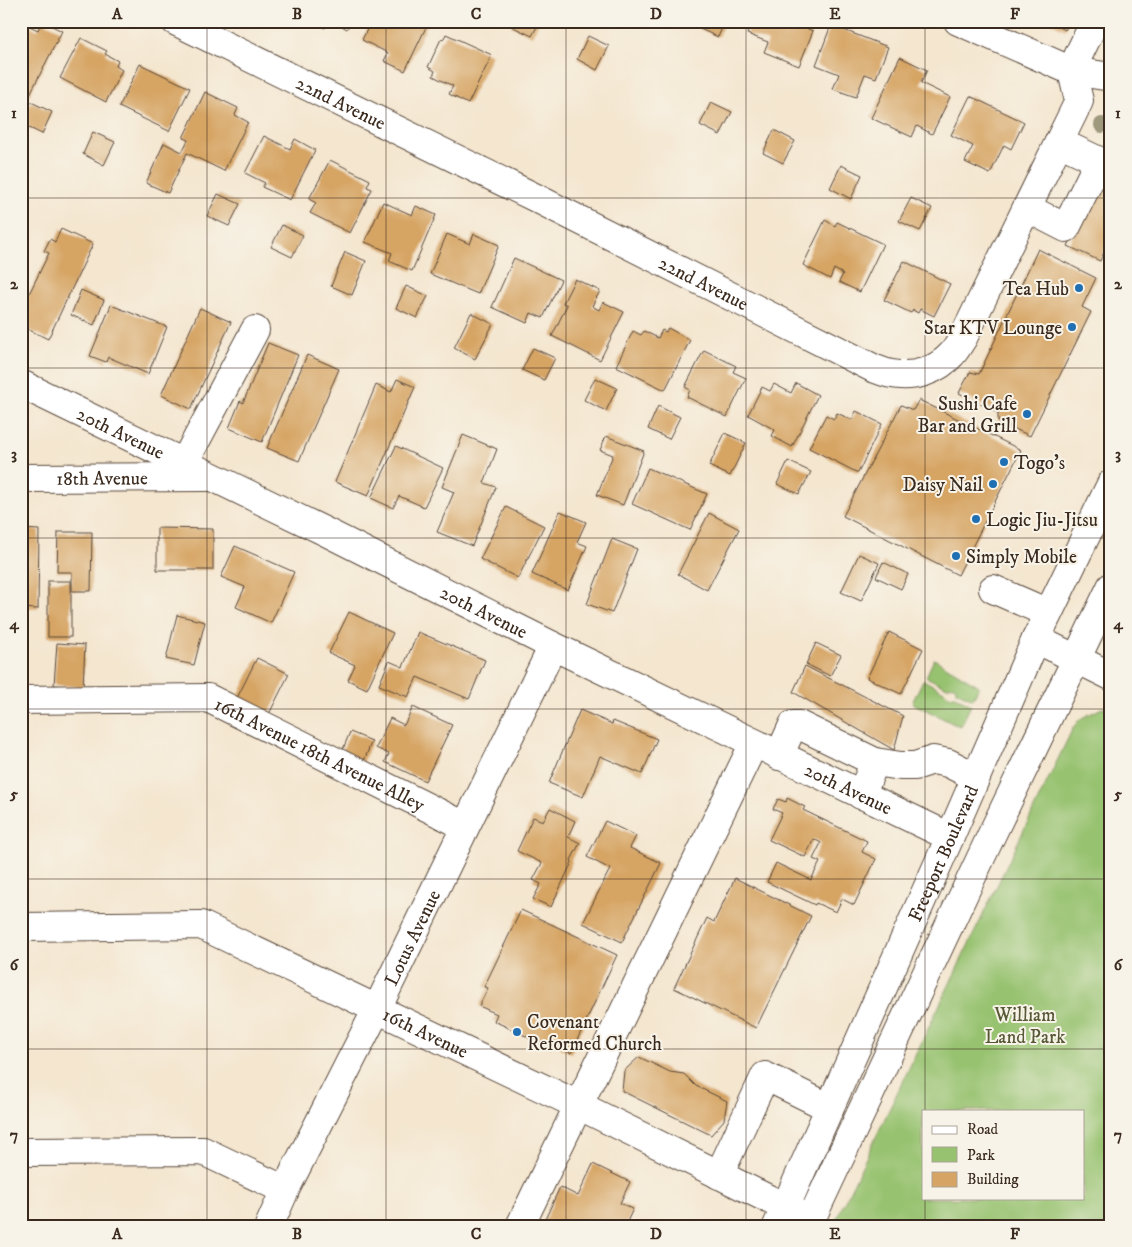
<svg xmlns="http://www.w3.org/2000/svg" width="1132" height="1247" font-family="'IM FELL DW Pica',serif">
<rect width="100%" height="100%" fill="#f7f3e8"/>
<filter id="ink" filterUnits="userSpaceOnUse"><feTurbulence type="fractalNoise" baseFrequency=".02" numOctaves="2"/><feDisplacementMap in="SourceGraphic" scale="10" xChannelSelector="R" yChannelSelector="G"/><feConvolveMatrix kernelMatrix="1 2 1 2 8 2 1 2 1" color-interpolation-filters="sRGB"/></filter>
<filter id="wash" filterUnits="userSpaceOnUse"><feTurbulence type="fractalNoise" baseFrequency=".0096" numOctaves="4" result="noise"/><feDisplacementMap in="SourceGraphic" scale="20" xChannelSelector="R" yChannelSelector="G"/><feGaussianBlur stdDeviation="1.12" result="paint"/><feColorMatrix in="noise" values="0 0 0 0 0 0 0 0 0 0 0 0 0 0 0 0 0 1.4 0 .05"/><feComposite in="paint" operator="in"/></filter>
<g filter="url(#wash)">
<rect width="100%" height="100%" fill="#f4e6cf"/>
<g fill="#97c26f" stroke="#697646" fill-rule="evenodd">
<path d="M934,659L979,686L973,699L956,691V688C953,685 951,685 947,687L926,677Z"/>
<path d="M923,680L944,691L949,696H955L971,705L961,726L954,724L912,703Z"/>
<path d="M1102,708L1111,709V1226H833L1073,728L1080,719ZM923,1111H1083V1198H923Z"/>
</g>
<g id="blocks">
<g fill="#d6a464">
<path d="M42,21L62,31L28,98L21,94V22L38,30Z"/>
<path d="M311,21H351L347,29L333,21L330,26L327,25L325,28Z"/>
<path d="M371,21H429L405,71L384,61L388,53L362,40Z"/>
<path d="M514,21H540L532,36L511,26Z"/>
<path d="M704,21H725L718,37L700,29Z"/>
<path d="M752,21H788L813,31L799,66L764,52L768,42L747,34Z"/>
<path d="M1048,21H1070L1065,30Z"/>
<path d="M831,25L888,47L876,78L865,74L856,97L833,89L839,74L816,65Z"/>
<path d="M446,34L492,55L468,104L449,94L453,86L433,76L435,71L428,67L441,39L443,40Z"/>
<path d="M588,36L609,46L597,70L577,59Z"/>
<path d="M81,38L107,51L105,54L118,61L116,66L122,70L106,102L60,78Z"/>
<path d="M900,57L927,70L921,83L950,97L932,134L917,126L912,137L871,118Z"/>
<path d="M140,64L190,88L169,131L119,107Z"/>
<path d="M205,92L238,108L235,115L248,122L224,171L187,153L168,193L146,183L164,143L182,152L188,140L183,138Z"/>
<path d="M970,96L1024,122L1011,149L1004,145L990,174L965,162L973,146L951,135Z"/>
<path d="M31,102L52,112L42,134L21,124V122Z"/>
<path d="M711,102L732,112L720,135L700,125Z"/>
<path d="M774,130L795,141L783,163L763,153Z"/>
<path d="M93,132L115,142L104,165L83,154Z"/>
<path d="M264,136L290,149L295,139L315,150L290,200L262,187L265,183L245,173Z"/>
<path d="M330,160L370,180L367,187L372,189L350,233L310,213L316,203L309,199Z"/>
<path d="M841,165L862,175L851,199L830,188Z"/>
<path d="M1103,175L1111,179V237L1100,261L1068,246Z"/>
<path d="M218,194L240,204L229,226L207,216Z"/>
<path d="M911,198L932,208L920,231L899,221Z"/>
<path d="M383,202L412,215L416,206L436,215L412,271L389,261L392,253L365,242Z"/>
<path d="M825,220L835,226L837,222L883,244L860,292L839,282L843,274L834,269L830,279L803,265Z"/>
<path d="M282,225L303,235L292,257L271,247Z"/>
<path d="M61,229L93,244L48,339L21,326V299L22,298L26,300L49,253L44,251L50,239L55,242Z"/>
<path d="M447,234L470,244L474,234L499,245L478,294L430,274Z"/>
<path d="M1038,249L1096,278L1082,307L1091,312L1030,436L998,421V413L959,393L970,372L979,374Z"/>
<path d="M345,252L366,261L352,295L331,286Z"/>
<path d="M514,258L561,280L543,318L531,313L527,323L492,307Z"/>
<path d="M904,261L950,284L934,316L920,309L918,313L913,310L911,313L884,300Z"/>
<path d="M575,279L600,291L592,306L599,310L603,302L624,312L600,360L552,336L567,305L563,303Z"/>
<path d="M406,286L428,296L417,318L396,308Z"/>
<path d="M81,290L104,300L94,325L71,315Z"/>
<path d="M111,305L167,327L148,374L108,357L106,362L90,356Z"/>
<path d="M200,308L231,322L191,409L161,395Z"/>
<path d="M471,313L493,324L475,359L454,348Z"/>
<path d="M668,328L690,340L665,390L616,366L633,331L641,335L644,331L658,338L662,330L666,332Z"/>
<path d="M268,343L298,355L262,442L229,428L240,401L243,403Z"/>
<path d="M533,348L555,358L544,380L522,370Z"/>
<path d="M704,350L736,366L733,372L746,378L727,417L687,397L690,390L685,387Z"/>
<path d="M307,355L339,369L299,461L267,448Z"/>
<path d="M595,378L617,388L606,411L584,400Z"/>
<path d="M397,379L415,387L368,496L335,482L376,385L391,392Z"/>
<path d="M796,383L818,395L792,447L772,436L775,430L748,415L762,387L770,391L774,384L791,393Z"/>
<path d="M919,400L1021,450L958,575L843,516L901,405L913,410Z"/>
<path d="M658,406L680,417L669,439L648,429Z"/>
<path d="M856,411L882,424L858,473L809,448L826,415L834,419L837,413L852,420Z"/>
<path d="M725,433L746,443L730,476L709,466Z"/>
<path d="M463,435L497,449L484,483L496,487L472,546L437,532L454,492L442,487Z"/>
<path d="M606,436L644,451L623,505L597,495L613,455L600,450Z"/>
<path d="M396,446L443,468L424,507L399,496L393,508L371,498Z"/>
<path d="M788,461L811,472L799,494L777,484Z"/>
<path d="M648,468L707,494L690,530L632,504Z"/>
<path d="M506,507L544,526L518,578L480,559Z"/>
<path d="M560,511L586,522L577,542L587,546L568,590L532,574Z"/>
<path d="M709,513L739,529L707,590L678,574Z"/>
<path d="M157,528L213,529V570H157Z"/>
<path d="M21,529L39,530L38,609L21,608Z"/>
<path d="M58,532H92L91,591H72V572H57Z"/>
<path d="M612,539L637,549L612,613L587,604Z"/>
<path d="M235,546L294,572L271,623L236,607L245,587L221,577Z"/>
<path d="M859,554L879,563L861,601L841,592Z"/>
<path d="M883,562L908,574L901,589L876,577Z"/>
<rect x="48" y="581" width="23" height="56"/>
<path d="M349,612L393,633L367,689L348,680L355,665L329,653Z"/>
<path d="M177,615L205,622L194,665L166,659Z"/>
<path d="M418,632L485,660L469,699L417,677L408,697L379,685L389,661L403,667Z"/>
<path d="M889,632L923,649L901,694L867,678Z"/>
<path d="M57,643L85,645L83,687L54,685Z"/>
<path d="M816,643L841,655L830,676L806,664Z"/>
<path d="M257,658L289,674L269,714L237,698Z"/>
<path d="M805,666L903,716L894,750L793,692Z"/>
<path d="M413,707L452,725L425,781L385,762L389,754L376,748L390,718L404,725Z"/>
<path d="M580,710L612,724L613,721L657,739L642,774L600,756L583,797L549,783Z"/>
<path d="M350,732L372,741L363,763L341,754Z"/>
<path d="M787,798L805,807L803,810L867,841L862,852L876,859L854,905L842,899L836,912L816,903L815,905L767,882L776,863L811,880L820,862L813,859L821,843L814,839L805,857L769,840L782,813L773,809L778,799L786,802Z"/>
<path d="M550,808L575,821L568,837L580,843L571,860L572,862L551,907L533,899L541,884L533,880L542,863L517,851L533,817L543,821Z"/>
<path d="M605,821L636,836L630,848L661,863L622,942L583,923L610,869L587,857Z"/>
<path d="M735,878L811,916L756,1028L674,988L707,918L714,922Z"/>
<path d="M521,910L617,955L571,1053L553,1044L551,1048L494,1021L497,1014L479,1006L488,988L484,987Z"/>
<path d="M639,1057L670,1072L684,1074L696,1086L727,1101L724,1120L711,1135L622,1091L624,1071Z"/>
<path d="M593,1164L630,1182L620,1203L633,1209L625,1226H542L560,1187L578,1196Z"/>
</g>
</g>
</g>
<g filter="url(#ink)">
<use href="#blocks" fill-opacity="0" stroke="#574639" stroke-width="1"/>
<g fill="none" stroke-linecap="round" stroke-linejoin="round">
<defs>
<g id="minor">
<path id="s1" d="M175,21L534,197L873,368C879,370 885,373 892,374C914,378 937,371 952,354C956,350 959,344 963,338L1079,101L1072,71L1079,54L1095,21"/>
<path d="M958,21L1072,71L1111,77"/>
<path d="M1027,208L1066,228L1099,161L1059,142"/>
<path id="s2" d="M21,384L324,531L553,646L950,837"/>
<path d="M184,463L255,330"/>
<path id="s3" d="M21,478L206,477"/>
<path d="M993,589L1048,613"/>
<path id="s4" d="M21,700L208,698L465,826"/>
<path d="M779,756L793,725H799L875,762"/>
<path d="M861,795L875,762L901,766H915L933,760L948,763L976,777"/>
<path id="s5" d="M21,927L201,925L578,1105L807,1218"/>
<path d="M21,1152L203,1151L285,1190"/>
<path d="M719,1175L765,1076L830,1108"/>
<path id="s6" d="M269,1226L285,1190L377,1009L553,646"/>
<path d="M520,1226L754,743"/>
</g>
<g id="major">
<path d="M1036,639L1111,676"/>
<path id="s7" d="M777,1226L950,837L1036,639L1111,484"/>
<path d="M808,1226L992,834L1111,587"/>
</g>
</defs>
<use href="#minor" stroke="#574639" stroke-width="30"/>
<use href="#major" stroke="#574639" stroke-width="30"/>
<use href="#minor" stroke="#fff" stroke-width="28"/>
<use href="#major" stroke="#fff" stroke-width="28"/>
</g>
<circle fill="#9e987b" cx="1102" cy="125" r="8"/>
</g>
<path fill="none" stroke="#3b2a1e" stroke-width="1" stroke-opacity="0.55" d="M207,21V1226M386,21V1226M566,21V1226M746,21V1226M925,21V1111M21,198H1111M21,368H1111M21,538H1111M21,709H1111M21,879H1111M21,1049H1111M925,1198V1226"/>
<g fill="#1f6fb2" stroke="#f7f3e8" stroke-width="2">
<circle cx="1079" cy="288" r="5"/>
<circle cx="1072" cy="327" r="5"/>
<circle cx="1027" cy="414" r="5"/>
<circle cx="1004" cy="462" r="5"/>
<circle cx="993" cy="484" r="5"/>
<circle cx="976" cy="519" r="5"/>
<circle cx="956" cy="556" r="5"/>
<circle cx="517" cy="1032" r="5"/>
</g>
<g text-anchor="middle" stroke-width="4" stroke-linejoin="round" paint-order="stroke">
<g font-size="19" fill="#3b2a1e" stroke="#f7f3e8">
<text dy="7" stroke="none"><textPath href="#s1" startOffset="185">22nd Avenue</textPath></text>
<text dy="7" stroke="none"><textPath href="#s1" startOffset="590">22nd Avenue</textPath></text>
<text dy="7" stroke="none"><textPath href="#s2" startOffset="111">20th Avenue</textPath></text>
<text dy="7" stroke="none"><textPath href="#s3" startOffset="81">18th Avenue</textPath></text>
<text dy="7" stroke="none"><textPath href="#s2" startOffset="516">20th Avenue</textPath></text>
<text dy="7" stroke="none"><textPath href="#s4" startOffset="312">16th Avenue 18th Avenue Alley</textPath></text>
<text dy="7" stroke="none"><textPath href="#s2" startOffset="921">20th Avenue</textPath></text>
<text dy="7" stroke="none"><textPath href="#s7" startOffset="408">Freeport Boulevard</textPath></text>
<text dy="7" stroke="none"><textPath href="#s6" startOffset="322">Lotus Avenue</textPath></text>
<text dy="7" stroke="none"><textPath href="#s5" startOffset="429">16th Avenue</textPath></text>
</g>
<g font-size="19" fill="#3b2a1e" stroke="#f7f3e8" text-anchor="end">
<text x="1069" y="295">Tea Hub</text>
<text x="1062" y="334">Star KTV Lounge</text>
<text x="1017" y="410">Sushi Cafe<tspan x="1017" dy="22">Bar and Grill</tspan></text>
<text x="1014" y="469" text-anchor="start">Togo's</text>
<text x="983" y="491">Daisy Nail</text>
<text x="986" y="526" text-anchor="start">Logic Jiu-Jitsu</text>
<text x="966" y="563" text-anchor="start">Simply Mobile</text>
<text x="527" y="1028" text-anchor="start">Covenant<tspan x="527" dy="22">Reformed Church</tspan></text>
</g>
<g font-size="19" fill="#575836" stroke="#f7f3e8">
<text x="1025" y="1021">William<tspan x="1025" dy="22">Land Park</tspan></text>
</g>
</g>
<rect width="1132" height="1247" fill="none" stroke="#f7f3e8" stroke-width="55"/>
<rect x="922" y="1110" width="162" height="90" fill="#f7f3e8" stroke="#aca397"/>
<rect x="932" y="1126" width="25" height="8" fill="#ffffff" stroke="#aca397"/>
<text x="967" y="1134" font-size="15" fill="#3b2a1e">Road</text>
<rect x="932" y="1147" width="25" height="15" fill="#97c26f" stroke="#aca397"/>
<text x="967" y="1160" font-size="15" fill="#3b2a1e">Park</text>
<rect x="932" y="1172" width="25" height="15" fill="#d6a464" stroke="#aca397"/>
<text x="967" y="1184" font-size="15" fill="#3b2a1e">Building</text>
<rect x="28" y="28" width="1076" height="1192" fill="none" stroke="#3b2a1e" stroke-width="2"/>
<g font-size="16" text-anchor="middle" font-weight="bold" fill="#3b2a1e">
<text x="117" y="19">A</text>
<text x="297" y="19">B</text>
<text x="476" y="19">C</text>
<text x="656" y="19">D</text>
<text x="835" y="19">E</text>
<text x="1015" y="19">F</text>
<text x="14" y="118">1</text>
<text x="1118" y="118">1</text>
<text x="14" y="289">2</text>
<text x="1118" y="289">2</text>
<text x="14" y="459">3</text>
<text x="1118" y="459">3</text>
<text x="14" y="629">4</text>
<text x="1118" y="629">4</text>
<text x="14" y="799">5</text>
<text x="1118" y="799">5</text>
<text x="14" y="970">6</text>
<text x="1118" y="970">6</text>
<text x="14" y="1140">7</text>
<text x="1118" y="1140">7</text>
<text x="117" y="1239">A</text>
<text x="297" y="1239">B</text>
<text x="476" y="1239">C</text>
<text x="656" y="1239">D</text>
<text x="835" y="1239">E</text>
<text x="1015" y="1239">F</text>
</g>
</svg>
